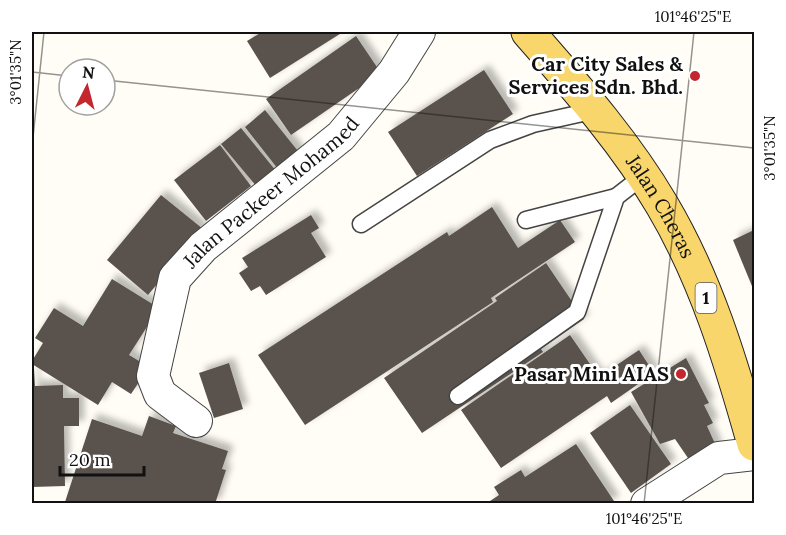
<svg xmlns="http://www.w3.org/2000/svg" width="786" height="535" font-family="Lora,serif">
<defs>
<filter id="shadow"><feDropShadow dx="5.5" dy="-5.5" stdDeviation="3" flood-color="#0004"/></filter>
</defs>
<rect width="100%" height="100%" fill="#fffdf5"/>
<g fill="#5a524d" filter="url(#shadow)">
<path d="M262,32H343L270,78L247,41Z"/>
<path d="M356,36L381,73L291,135L266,99Z"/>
<path d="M484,70L513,114L417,176L388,132Z"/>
<path d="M265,110L306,161L285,178L245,127Z"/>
<path d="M241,128L281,177L262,193L221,144Z"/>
<path d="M220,145L251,186L206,221L174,180Z"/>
<path d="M161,195L203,229L148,295L107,260Z"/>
<path d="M492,207L518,248L560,220L575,242L491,298L493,302L305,425L258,355L447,232L449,236Z"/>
<path d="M311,215L319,228L311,233L326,257L266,295L260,286L251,291L239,273L248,267L242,258Z"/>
<path d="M754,230V291L733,240Z"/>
<path d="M546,263L584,319L541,349L543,352L422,433L384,378L497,301L495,298Z"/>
<path d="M112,279L159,308L129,355L149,367L131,394L112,382L98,405L32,364V361L43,343L35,338L54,308L83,326Z"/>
<path d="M570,335L599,377L639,350L654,373L611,403L607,396L501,468L461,410Z"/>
<path d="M686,358L709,403L704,405L713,423L707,426L717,448L690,461L675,439L660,444L631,392Z"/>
<path d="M229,363L243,409L214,418L199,373Z"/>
<path d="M32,369H34L35,386L63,385V398H79V426H64L65,486L32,487Z"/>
<path d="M630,405L671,464L631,493L590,433Z"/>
<path d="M149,416L176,426L173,433L228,451L222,469L226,470L215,504L65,502L92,419L142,436Z"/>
<path d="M576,444L614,501L609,504H492L490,501L499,495L494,487L521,470L525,477Z"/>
</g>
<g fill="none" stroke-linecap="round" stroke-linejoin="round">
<defs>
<g id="lane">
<path d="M526,220L616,197"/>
<path d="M361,224L490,140L533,124L596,110"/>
<path d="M458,396L577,312L616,197L643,176"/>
</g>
<g id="street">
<path id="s1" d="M196,421L160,394L153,376L175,278L203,247L341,136L394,72L419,32"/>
<path d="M647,504L719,458L754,454"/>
</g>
<g id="primary">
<path id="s2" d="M528,32C576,87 625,142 662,205C706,279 731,362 754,444"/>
</g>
</defs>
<use href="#lane" stroke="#444" stroke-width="19"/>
<use href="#street" stroke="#444" stroke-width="34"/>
<use href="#primary" stroke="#222" stroke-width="35"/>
<use href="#lane" stroke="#fff" stroke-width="16"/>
<use href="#street" stroke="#fff" stroke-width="32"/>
<use href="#primary" stroke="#f9d66b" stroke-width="33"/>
</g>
<path fill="none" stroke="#111" stroke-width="1.5" stroke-opacity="0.45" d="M32,72L69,76M105,80L754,148M32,147L44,32M644,504L694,32"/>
<g fill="#c4262e" stroke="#fff" stroke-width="2">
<circle cx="695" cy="76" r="6"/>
<circle cx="681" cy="374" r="6"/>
</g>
<g text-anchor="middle" stroke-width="6" stroke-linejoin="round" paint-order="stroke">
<rect fill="#fff" stroke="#585858" stroke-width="1.5" x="695.5" y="283" width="21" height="30" rx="4.5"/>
<g font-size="18" font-weight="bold" fill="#111">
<text x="706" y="304">1</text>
</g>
<g font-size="20" font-weight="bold" fill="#111" stroke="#fff" text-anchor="end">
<text x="683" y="71">Car City Sales &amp;<tspan x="683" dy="23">Services Sdn. Bhd.</tspan></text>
<text x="669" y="381">Pasar Mini AIAS</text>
</g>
<g font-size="20" fill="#111" stroke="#fff">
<text dy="7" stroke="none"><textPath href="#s1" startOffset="294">Jalan Packeer Mohamed</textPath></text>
<text dy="7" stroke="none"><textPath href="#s2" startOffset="220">Jalan Cheras</textPath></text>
</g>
</g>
<rect width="786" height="535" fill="none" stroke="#ffffff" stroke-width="66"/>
<g transform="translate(87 87) rotate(6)"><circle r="28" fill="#ffffff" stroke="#a0a0a0" stroke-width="1.5"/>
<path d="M0-4.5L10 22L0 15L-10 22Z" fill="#c4262e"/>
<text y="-9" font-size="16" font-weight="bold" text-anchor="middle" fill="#111111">N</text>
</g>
<path d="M60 466v9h84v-9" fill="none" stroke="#111111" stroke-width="3"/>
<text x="69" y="466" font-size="18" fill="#111111" stroke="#ffffff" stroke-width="4.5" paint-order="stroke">20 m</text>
<rect x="33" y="33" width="720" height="469" fill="none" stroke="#111" stroke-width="2"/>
<g font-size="15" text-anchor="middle" fill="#111">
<text x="693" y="22">101°46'25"E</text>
<text transform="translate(16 72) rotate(-90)" y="5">3°01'35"N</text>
<text transform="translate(770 148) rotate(-90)" y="5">3°01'35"N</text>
<text x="644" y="524">101°46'25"E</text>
</g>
</svg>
